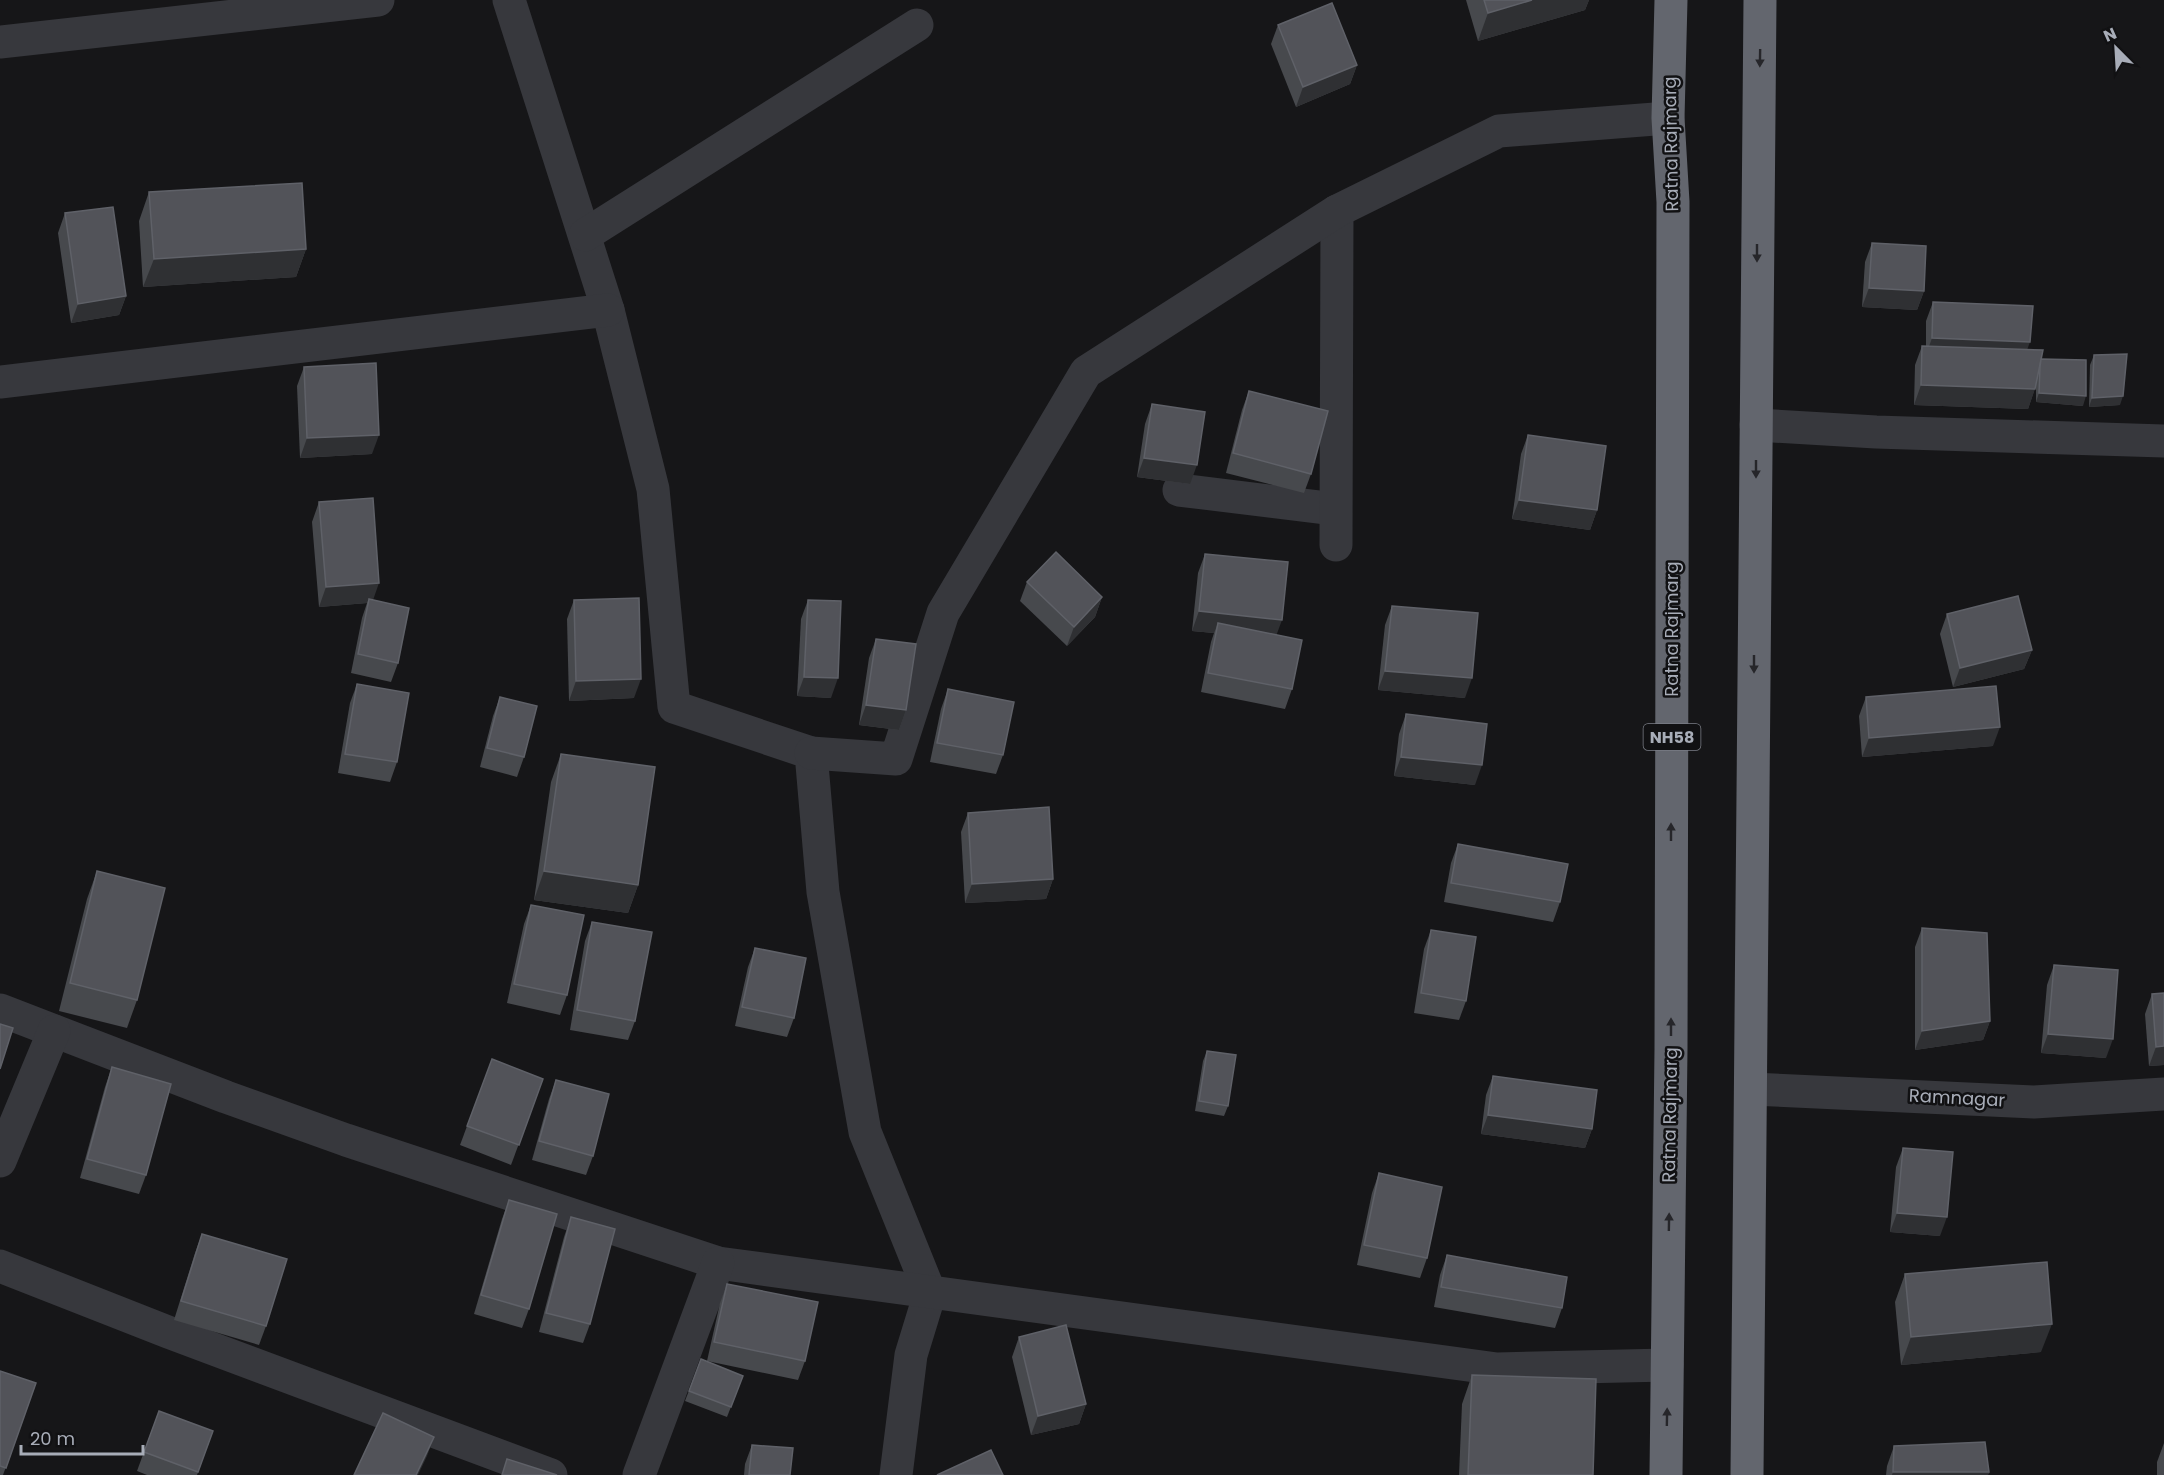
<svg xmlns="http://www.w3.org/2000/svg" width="2164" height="1475" font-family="Poppins,sans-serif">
<rect width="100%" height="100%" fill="#161618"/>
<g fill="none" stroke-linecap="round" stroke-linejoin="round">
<g stroke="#37383d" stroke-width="33">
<path d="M509,0L608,310L653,489L674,707L811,753L823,892L865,1132L930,1293L911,1355L896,1475"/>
<path d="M0,42L378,0"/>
<path d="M585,235L917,25"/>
<path d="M0,382L608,310"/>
<path d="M1756,425L1876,432L2164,441"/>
<path d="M1179,490L1335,509"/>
<path d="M1336,545L1337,211"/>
<path d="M811,753L896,759L943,613L1086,372L1337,211L1499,131L1668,118"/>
<path d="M0,1010L226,1097L346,1140L718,1263L1497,1369L1667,1365"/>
<path d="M1751,1089L2034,1102L2164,1094"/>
<path d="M0,1161L54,1031"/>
<path d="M0,1266L168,1332L551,1475"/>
<path d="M639,1475L718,1263"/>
</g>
<g stroke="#63666e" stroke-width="33">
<path d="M1666,1475L1671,1049L1673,202L1668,118L1671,0"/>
<path d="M1747,1475L1760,0"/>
</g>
</g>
<g fill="#47494d">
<path d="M1466,0H1589L1585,10L1478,41Z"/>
<path d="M1278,25L1357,65L1350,84L1296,107L1271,44Z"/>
<path d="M149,192L306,249L296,277L143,287L139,221Z"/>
<path d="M65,213L126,296L119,315L71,323L58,233Z"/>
<path d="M1872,243L1924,291L1917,310L1862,307L1865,262Z"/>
<path d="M1933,302L2027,349L2041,359L2083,406L2036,402V385L2028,409L1914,405L1915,365L1922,346H1926V321Z"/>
<path d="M2094,355L2120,405L2089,407L2090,365Z"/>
<path d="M304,367L372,454L300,458L297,386Z"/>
<path d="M1249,391L1311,474L1304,493L1226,473L1242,410Z"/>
<path d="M1152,404L1190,484L1137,477L1145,424Z"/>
<path d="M1528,435L1597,510L1590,530L1512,519L1521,454Z"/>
<path d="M319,502L373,600L398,663L391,682L351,673L362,618L367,603L319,607L312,522Z"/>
<path d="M1205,554L1277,635L1292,689L1285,709L1201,692L1211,642L1214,633L1192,631L1198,573Z"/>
<path d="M1027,582L1102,597L1095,617L1067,646L1020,601Z"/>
<path d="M574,600L634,698L569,701L567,619Z"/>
<path d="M808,600L831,698L797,696L801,619Z"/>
<path d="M1392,606L1465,698L1378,690L1385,625Z"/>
<path d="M1947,614L2032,650L2024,669L1953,687L1940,634Z"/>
<path d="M876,639L906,710L899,730L859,725L869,658Z"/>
<path d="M357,684L397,762L390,782L338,773L350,703Z"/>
<path d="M948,689L1003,755L996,774L930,762L941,709Z"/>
<path d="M500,697L524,757L517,777L480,767L493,716Z"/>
<path d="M1866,697L1993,746L1862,757L1859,716Z"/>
<path d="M1406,714L1475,785L1394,776L1399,734Z"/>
<path d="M561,754L638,885L628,913L534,900L551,782Z"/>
<path d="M968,813L1053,879L1046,899L965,903L961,832Z"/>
<path d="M1458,844L1560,902L1553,922L1444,902L1451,863Z"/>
<path d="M97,871L137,1000L127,1028L59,1011L87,899Z"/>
<path d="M531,905L567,995L560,1015L507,1003L524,924Z"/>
<path d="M592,922L635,1021L628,1040L570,1030L585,941Z"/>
<path d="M1922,928L1990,1021L1983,1040L1915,1050V947Z"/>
<path d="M1431,930L1466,1001L1459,1020L1414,1013L1424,949Z"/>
<path d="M755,948L794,1018L787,1037L735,1026L748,967Z"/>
<path d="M2054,965L2106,1058L2041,1053L2047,985Z"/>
<path d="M2164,993V1065L2149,1066L2145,1014L2152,994Z"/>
<path d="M1207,1051L1228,1106L1224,1116L1195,1111L1203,1061Z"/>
<path d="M492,1059L543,1079L511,1165L460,1145Z"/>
<path d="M112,1067L146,1175L139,1194L80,1178L105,1087Z"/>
<path d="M1493,1076L1592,1129L1585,1148L1481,1134L1486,1095Z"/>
<path d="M556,1080L593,1156L586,1175L532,1160L549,1099Z"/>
<path d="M1903,1148L1940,1236L1890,1232L1896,1167Z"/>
<path d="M1379,1173L1427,1258L1420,1278L1357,1265L1372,1193Z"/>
<path d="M509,1200L529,1309L522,1328L474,1314L502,1219Z"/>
<path d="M571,1217L590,1324L583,1343L539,1332L564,1237Z"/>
<path d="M202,1234L266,1326L259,1345L174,1320L195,1253Z"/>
<path d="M1447,1255L1562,1308L1555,1328L1434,1307L1440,1275Z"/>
<path d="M1905,1274L2041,1352L1901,1365L1895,1302Z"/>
<path d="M727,1284L805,1361L798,1380L707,1361L720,1303Z"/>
<path d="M1019,1337L1086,1404L1079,1424L1031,1435L1012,1357Z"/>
<path d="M701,1359L743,1376L727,1417L685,1401Z"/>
<path d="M0,1371L36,1383L3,1475H0Z"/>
<path d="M1472,1375L1593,1475H1459L1462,1404Z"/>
<path d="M159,1411L213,1431L197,1475H147L137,1471Z"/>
<path d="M2164,1443V1475H2157V1462Z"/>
<path d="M752,1445L790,1475H744L745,1464Z"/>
<path d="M1894,1446L1989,1472L1988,1475H1886L1887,1466Z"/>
</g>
<g fill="#2f3033">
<path d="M1532,0H1589L1585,10L1478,41L1488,13Z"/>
<path d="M1357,65L1350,84L1296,107L1303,87Z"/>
<path d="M306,249L296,277L143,287L154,259Z"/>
<path d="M1869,288L1924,291L1917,310L1862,307Z"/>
<path d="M126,296L119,315L71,323L78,304Z"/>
<path d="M1932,338L2030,342L2023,361L1925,358Z"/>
<path d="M1921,385L2035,389L2028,409L1914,405Z"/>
<path d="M2039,393L2086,396L2083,406L2036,402Z"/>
<path d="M2123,396L2120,405L2089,407L2092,398Z"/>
<path d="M379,435L372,454L300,458L307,438Z"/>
<path d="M1144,458L1197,465L1190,484L1137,477Z"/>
<path d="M1519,500L1597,510L1590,530L1512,519Z"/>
<path d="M379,583L372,603L369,599L367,603L319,607L326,587Z"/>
<path d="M1102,597L1095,617L1067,646L1074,627Z"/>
<path d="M1199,611L1282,620L1275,639L1218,623L1214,633L1192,631Z"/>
<path d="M2032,650L2024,669L1953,687L1960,668Z"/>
<path d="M1385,671L1472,678L1465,698L1378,690Z"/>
<path d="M804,677L838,678L831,698L797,696Z"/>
<path d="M641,679L634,698L569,701L576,681Z"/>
<path d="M866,705L906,710L899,730L859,725Z"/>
<path d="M2000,727L1993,746L1862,757L1869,738Z"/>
<path d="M1401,757L1482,765L1475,785L1394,776Z"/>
<path d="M544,871L638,885L628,913L534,900Z"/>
<path d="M1053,879L1046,899L965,903L972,884Z"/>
<path d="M1990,1021L1983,1040L1915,1050L1922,1031Z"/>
<path d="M2048,1034L2113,1039L2106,1058L2041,1053Z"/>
<path d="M2164,1046V1065L2149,1066L2156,1047Z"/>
<path d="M1488,1115L1592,1129L1585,1148L1481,1134Z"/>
<path d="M1897,1213L1947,1217L1940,1236L1890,1232Z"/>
<path d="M2052,1324L2041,1352L1901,1365L1911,1337Z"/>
<path d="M1086,1404L1079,1424L1031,1435L1038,1416Z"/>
<path d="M434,1437L427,1456L418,1475H416Z"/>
<path d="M1893,1472H1989L1988,1475H1892Z"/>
</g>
<g fill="#525359" stroke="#5f6168" stroke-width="1.5">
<path d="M1484,0H1532L1488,13Z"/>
<path d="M1332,3L1357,65L1303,87L1278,25Z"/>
<path d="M302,183L306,249L154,259L149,192Z"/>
<path d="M113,207L126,296L78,304L65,213Z"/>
<path d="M1872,243L1926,246L1924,291L1869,288Z"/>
<path d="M1933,302L2033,306L2030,342L1932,338Z"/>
<path d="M1922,346L2043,350L2035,389L1921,385Z"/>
<path d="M2127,354L2123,396L2092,398L2094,355Z"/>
<path d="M2041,359L2086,360V396L2039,393L2040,367Z"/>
<path d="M376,363L379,435L307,438L304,367Z"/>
<path d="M1249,391L1328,411L1311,474L1233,453Z"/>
<path d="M1152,404L1205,412L1197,465L1144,458Z"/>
<path d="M1528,435L1606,446L1597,510L1519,500Z"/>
<path d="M373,498L379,583L326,587L319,502Z"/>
<path d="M1056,552L1102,597L1074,627L1027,582Z"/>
<path d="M1205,554L1288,562L1282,620L1199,611Z"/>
<path d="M2018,596L2032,650L1960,668L1947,614Z"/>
<path d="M639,598L641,679L576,681L574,600Z"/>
<path d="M369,599L409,608L398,663L358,654Z"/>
<path d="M808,600L841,601L838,678L804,677Z"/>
<path d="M1392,606L1478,613L1472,678L1385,671Z"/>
<path d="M1218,623L1302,640L1292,689L1208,673Z"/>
<path d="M876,639L916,644L906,710L866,705Z"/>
<path d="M357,684L409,693L397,762L345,754Z"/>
<path d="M1996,686L2000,727L1869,738L1866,697Z"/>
<path d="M948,689L1014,702L1003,755L937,743Z"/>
<path d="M500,697L537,706L524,757L487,748Z"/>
<path d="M1406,714L1487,724L1482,765L1401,757Z"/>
<path d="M561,754L655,767L638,885L544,871Z"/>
<path d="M1049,807L1053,879L972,884L968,813Z"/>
<path d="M1458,844L1568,864L1560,902L1451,883Z"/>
<path d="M97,871L165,888L137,1000L70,983Z"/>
<path d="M531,905L584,915L567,995L514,984Z"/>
<path d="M592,922L652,932L635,1021L577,1010Z"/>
<path d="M1922,928L1987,933L1990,1021L1922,1031Z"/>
<path d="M1431,930L1476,937L1466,1001L1421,993Z"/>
<path d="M755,948L806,958L794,1018L742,1007Z"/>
<path d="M2054,965L2118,970L2113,1039L2048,1034Z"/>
<path d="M2164,993V1046L2156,1047L2152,994Z"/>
<path d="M0,1024L13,1028L0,1069Z"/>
<path d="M1207,1051L1236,1055L1228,1106L1199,1101Z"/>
<path d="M492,1059L543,1079L519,1145L467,1126Z"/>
<path d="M112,1067L171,1084L146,1175L87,1159Z"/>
<path d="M1493,1076L1597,1090L1592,1129L1488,1115Z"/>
<path d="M556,1080L609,1094L593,1156L539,1141Z"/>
<path d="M1903,1148L1953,1152L1947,1217L1897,1213Z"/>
<path d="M1379,1173L1442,1187L1427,1258L1364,1245Z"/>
<path d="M509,1200L557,1214L529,1309L481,1295Z"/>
<path d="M571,1217L615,1229L590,1324L546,1313Z"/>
<path d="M202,1234L287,1259L266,1326L181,1301Z"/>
<path d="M1447,1255L1567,1277L1562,1308L1441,1287Z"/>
<path d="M2047,1262L2052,1324L1911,1337L1905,1274Z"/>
<path d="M727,1284L818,1302L805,1361L714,1342Z"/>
<path d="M1066,1325L1086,1404L1038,1416L1019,1337Z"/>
<path d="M701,1359L743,1376L731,1407L689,1391Z"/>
<path d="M0,1371L36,1383L6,1468L0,1466Z"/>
<path d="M1472,1375L1596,1379L1593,1475H1468Z"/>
<path d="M159,1411L213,1431L198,1472L144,1452Z"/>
<path d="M383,1413L434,1437L416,1475H354Z"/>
<path d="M1985,1442L1989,1472H1893L1894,1446Z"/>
<path d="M752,1445L793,1448L790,1475H749Z"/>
<path d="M991,1450L1003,1475H937Z"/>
<path d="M507,1459L557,1475H502Z"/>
</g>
<defs><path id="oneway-solid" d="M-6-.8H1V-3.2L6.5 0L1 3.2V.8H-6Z" transform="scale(1.5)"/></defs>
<g fill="#26262a">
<use href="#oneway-solid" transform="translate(1760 58) rotate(91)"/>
<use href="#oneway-solid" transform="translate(1757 253) rotate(90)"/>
<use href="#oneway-solid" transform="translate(1756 469) rotate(90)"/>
<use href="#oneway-solid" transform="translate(1754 664) rotate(90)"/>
<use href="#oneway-solid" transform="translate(1671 832) rotate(-90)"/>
<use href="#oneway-solid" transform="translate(1671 1027) rotate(-90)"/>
<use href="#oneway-solid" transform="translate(1669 1222) rotate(-89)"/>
<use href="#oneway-solid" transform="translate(1667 1417) rotate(-89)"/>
</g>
<g text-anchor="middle" stroke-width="5" stroke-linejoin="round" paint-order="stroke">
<rect fill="#111113" stroke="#7b7e86" stroke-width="1.5" x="1643.5" y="724" width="57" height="26" rx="4.5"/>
<g font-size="16" font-weight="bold" fill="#a8adb8">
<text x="1672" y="743">NH58</text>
</g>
<g font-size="18" fill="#a8adb8" stroke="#111113">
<text transform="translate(1671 144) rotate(-91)" y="6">Ratna Rajmarg</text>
<text transform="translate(1672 629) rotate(-90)" y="6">Ratna Rajmarg</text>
<text transform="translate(1957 1098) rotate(3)" y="6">Ramnagar</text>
<text transform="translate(1670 1115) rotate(-89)" y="6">Ratna Rajmarg</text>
</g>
</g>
<g transform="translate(2116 48) rotate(336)" stroke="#111113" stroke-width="4.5" paint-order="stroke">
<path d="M0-4.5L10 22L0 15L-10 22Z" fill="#a8adb8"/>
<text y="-9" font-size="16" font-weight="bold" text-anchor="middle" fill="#a8adb8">N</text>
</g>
<path d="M21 1445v9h122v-9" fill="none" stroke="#a8adb8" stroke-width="3"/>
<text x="30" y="1445" font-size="18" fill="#a8adb8" stroke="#111113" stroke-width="4.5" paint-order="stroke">20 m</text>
</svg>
